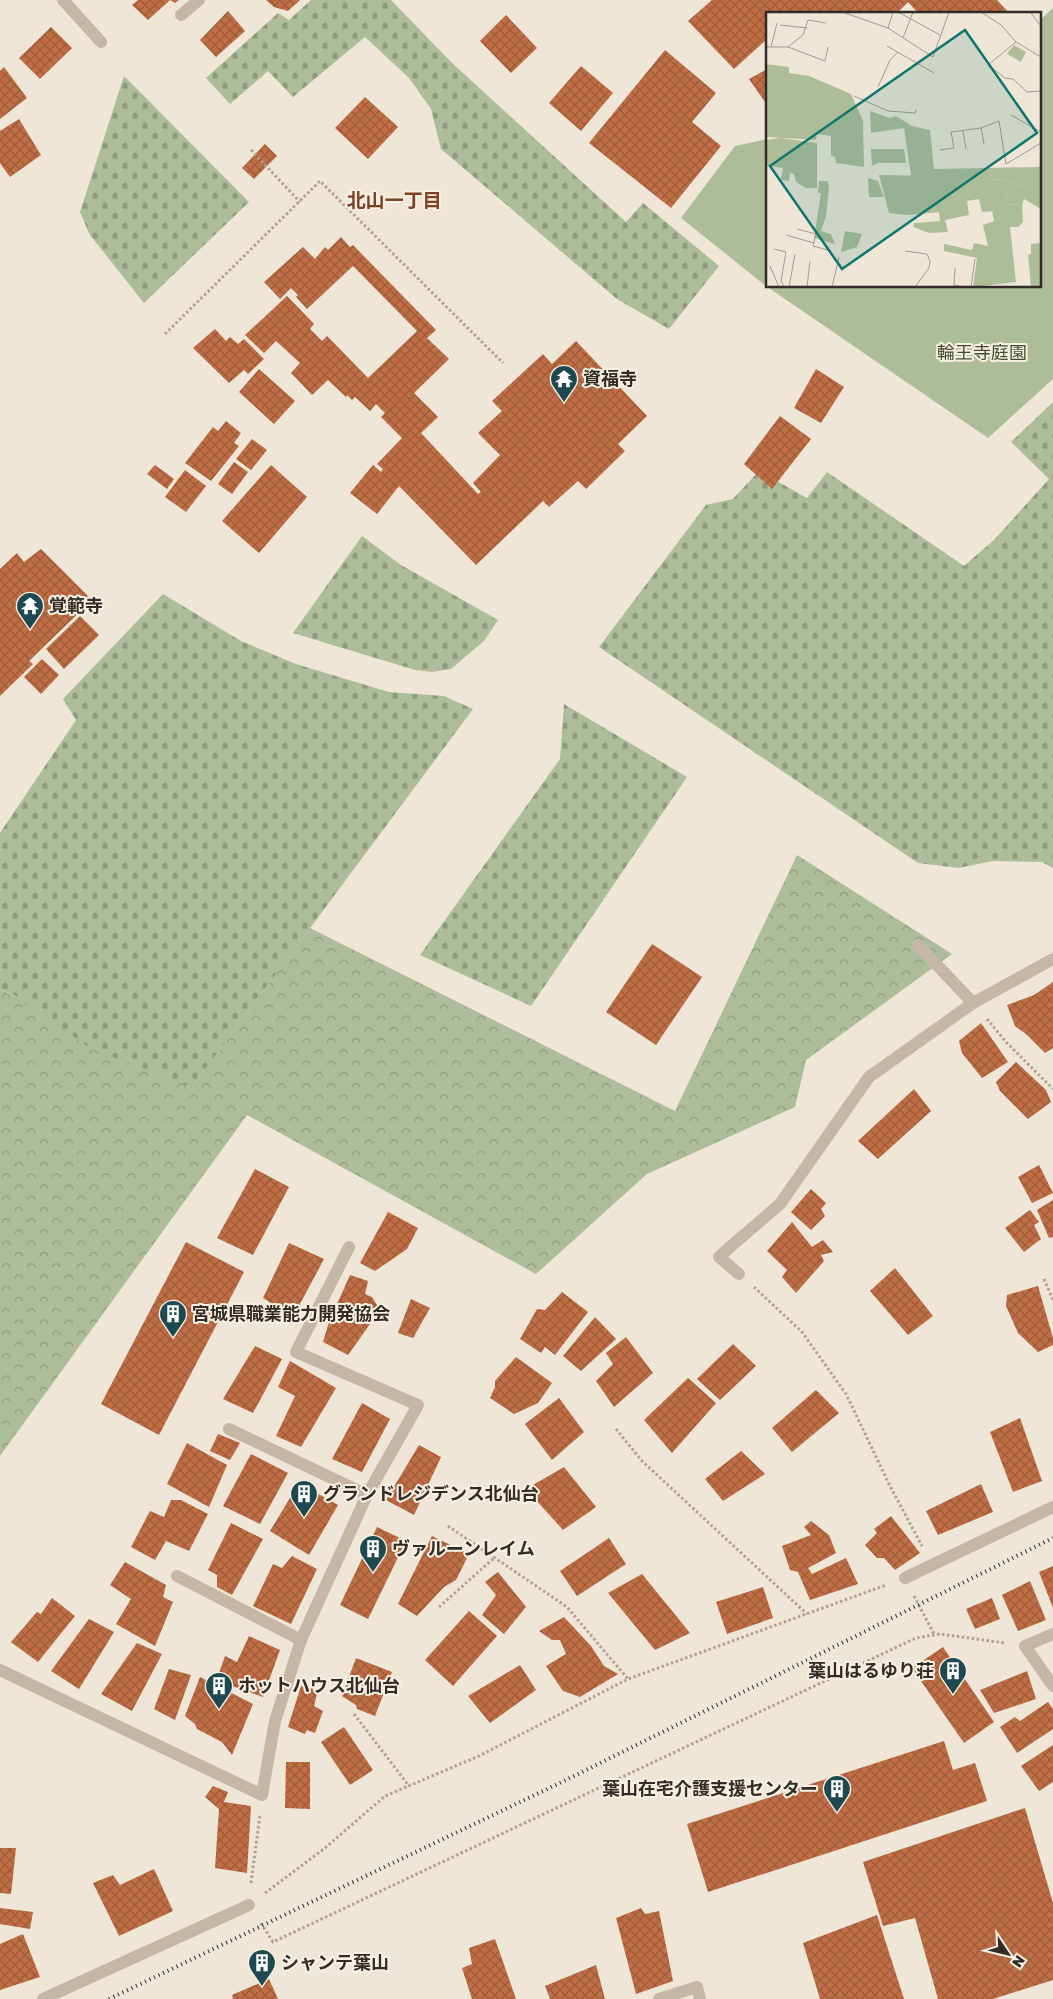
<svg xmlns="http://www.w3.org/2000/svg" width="1053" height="1999" font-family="'Golos Text','Noto Sans JP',sans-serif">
<defs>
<pattern id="forest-crowns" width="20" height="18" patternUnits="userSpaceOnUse" patternTransform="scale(1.25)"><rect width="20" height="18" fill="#aebd99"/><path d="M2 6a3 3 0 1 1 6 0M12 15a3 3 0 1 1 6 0" fill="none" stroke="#8e9a7d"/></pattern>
<pattern id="cemetery-stones" width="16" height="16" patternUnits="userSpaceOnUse" patternTransform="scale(1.25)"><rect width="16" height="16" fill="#aebd99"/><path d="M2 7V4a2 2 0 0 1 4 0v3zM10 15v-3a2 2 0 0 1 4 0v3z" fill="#8e9a7d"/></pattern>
<pattern id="building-cross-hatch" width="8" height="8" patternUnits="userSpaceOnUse" patternTransform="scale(1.25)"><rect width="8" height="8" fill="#c06e45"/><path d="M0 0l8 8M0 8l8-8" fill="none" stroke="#9d5b39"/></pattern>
</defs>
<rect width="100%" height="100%" fill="#efe6d8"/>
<path fill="#aebd99" d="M1053,8V379L988,438L766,286L681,218L735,146L767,139V286H1039V21Z"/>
<path fill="url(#forest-crowns)" d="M797,855L952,954L806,1060L795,1107L647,1174L536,1274L247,1115L0,1456V989L192,1087L310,928L675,1111Z"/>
<g fill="url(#cemetery-stones)">
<path d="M311,0H391L452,63L626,222L643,203L719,266L669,329L617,299L441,149L431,109L409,78L365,37L293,97L268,71L230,104L206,78L278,13L289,20Z"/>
<path d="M124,76L249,202L144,303L90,235L80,212Z"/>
<path d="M1053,402V868L1042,862L992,861L959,868L918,863L599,647L706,505L733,499L759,471L807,498L827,472L964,566L994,540L1049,479L1011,442Z"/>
<path d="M362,536L401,565L498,620L484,641L451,669L432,672L415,670L293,633Z"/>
<path d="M163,594L241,641L296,664L389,692L444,696L473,709L192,1087L90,1048L15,996L0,989V833L76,720L63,699Z"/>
<path d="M564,704L687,777L531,1006L420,955L560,759Z"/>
</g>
<g fill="url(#building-cross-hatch)">
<path d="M138,0H179L175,3L170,0L148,20L132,5Z"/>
<path d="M266,0H300L288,11L274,7Z"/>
<path d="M712,0H997L1010,14H919L908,2L896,14H767V39L734,69L688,21Z"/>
<path d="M228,11L245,31L216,57L200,40Z"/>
<path d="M506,15L537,48L511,73L480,41Z"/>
<path d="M51,27L72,48L40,79L19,58Z"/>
<path d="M665,50L716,93L692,122L721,146L671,208L589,143Z"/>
<path d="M581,66L613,93L581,131L549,103Z"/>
<path d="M4,67L27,98L0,119V71Z"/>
<path d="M767,69V105L749,79Z"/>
<path d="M365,97L398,127L368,159L335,128Z"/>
<path d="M19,119L41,155L10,177L0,163V131Z"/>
<path d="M265,144L277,156L254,179L242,168Z"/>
<path d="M341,237L350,247L353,245L436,330L427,338L449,359L414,393L438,417L421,433L478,494L481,492L473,483L500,455L478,433L502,411L492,401L543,354L552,364L576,341L647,416L618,444L625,451L586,489L578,481L549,507L543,501L476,565L399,486L377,514L350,493L373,465L381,472L383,469L377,464L402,438L381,417L385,413L376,404L370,411L355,397L352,400L347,395L346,397L328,380L312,395L291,373L300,363L276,341L264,353L245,335L287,296L314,324L310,329L322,341L327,336L368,378L417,331L353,266L307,309L296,297L298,295L291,288L280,299L264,282L303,247L315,259L325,247L328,250Z"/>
<path d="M215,329L226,341L230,337L238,344L244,339L264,359L248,374L244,370L229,383L193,348Z"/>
<path d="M259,369L295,401L274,424L239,392Z"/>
<path d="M816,369L844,387L821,423L794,408Z"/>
<path d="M780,416L811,439L772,489L744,464Z"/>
<path d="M226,421L241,433L234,443L239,446L211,481L185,463L213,427L218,431Z"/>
<path d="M252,439L267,450L251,470L236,459Z"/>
<path d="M234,462L248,472L232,494L218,484Z"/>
<path d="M155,465L174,479L167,489L147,474Z"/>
<path d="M271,465L307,497L259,553L222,521Z"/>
<path d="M185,470L206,486L186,512L165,497Z"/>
<path d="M41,549L92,600L29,661L33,664L0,696V569L17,553L24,562Z"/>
<path d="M80,616L99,635L64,669L46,649Z"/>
<path d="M42,659L59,675L41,694L24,677Z"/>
<path d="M652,944L702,977L656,1045L606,1012Z"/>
<path d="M1053,982V1048L1045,1053L1026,1034L1015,1026L1007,1005L1034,995Z"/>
<path d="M981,1023L1008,1062L982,1078L962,1053L959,1041Z"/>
<path d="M1016,1062L1046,1090L1051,1102L1028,1119L1000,1091L996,1082Z"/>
<path d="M914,1089L931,1111L878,1159L858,1141Z"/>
<path d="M1039,1165L1053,1193L1032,1203L1018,1177Z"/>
<path d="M255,1169L289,1187L253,1255L217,1238Z"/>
<path d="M811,1189L826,1203L821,1209L825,1216L811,1230L791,1212Z"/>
<path d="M1053,1200V1237L1049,1238L1037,1210Z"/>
<path d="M1030,1210L1039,1222L1034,1225L1041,1239L1024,1252L1005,1228Z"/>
<path d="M388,1212L418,1228L407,1249L375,1271L360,1263Z"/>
<path d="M792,1222L812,1247L823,1240L833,1252L821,1255L824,1261L796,1293L782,1277L787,1270L767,1251Z"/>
<path d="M186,1242L244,1272L159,1435L101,1404Z"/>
<path d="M289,1243L324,1259L293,1317L263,1298Z"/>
<path d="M895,1268L933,1316L908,1335L870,1291Z"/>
<path d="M350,1275L368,1281L365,1294L372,1297L380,1310L348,1355L323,1342L329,1322Z"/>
<path d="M1038,1286L1053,1338V1345L1038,1352L1018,1333L1006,1306L1007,1295Z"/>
<path d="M562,1292L588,1312L555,1355L545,1347L541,1353L520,1339L537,1309L545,1310Z"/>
<path d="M411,1299L430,1308L413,1338L398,1333Z"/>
<path d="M595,1317L616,1339L581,1371L563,1356Z"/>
<path d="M626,1337L653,1373L614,1407L596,1381L613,1364L606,1353Z"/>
<path d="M733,1344L756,1366L720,1400L697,1379Z"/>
<path d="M255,1346L282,1359L253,1413L223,1399Z"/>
<path d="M516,1357L552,1383L538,1403L514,1414L490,1398L495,1387V1381Z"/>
<path d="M290,1361L336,1388L301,1447L276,1436L295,1396L278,1387Z"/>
<path d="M688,1378L716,1403L672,1453L644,1420Z"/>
<path d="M816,1390L839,1413L792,1452L772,1428Z"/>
<path d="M559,1398L584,1432L552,1460L525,1424Z"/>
<path d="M362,1403L390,1419L362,1472L332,1459Z"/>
<path d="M1020,1418L1042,1481L1013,1492L990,1432Z"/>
<path d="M218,1434L240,1443L230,1460L210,1451Z"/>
<path d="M187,1443L227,1465L209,1507L167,1484Z"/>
<path d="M419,1445L441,1457L414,1515L386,1500Z"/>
<path d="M741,1451L765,1474L723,1501L705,1479Z"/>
<path d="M251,1454L288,1473L260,1524L223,1506Z"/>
<path d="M564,1467L596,1507L563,1530L526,1489Z"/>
<path d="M299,1483L338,1505L309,1555L270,1531Z"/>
<path d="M981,1484L993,1512L938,1535L926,1511Z"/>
<path d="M171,1500H181L208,1514L189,1551L166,1541L155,1560L131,1547L150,1511L164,1517Z"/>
<path d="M891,1516L920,1553L895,1570L884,1558H877L865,1545L877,1533L874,1529Z"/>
<path d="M811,1521L829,1535L836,1553L808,1568L812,1574L846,1558L858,1584L810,1600L798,1572L790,1570L782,1546L811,1535L804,1527Z"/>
<path d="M231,1523L263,1539L232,1595L217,1587V1575L208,1570Z"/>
<path d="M377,1527L406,1541L368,1619L340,1605Z"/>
<path d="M432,1536L469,1554L456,1580L444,1587L417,1616L398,1604Z"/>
<path d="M609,1538L626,1564L577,1596L560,1571Z"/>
<path d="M292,1556L317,1569L291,1624L253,1606L273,1564L282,1568Z"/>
<path d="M125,1562L166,1585L163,1597L173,1602L155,1646L116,1624L131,1599L110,1585Z"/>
<path d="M1053,1566V1608L1039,1572Z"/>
<path d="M498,1572L526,1607L504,1634L482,1615L496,1595L485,1582Z"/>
<path d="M642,1574L690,1633L655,1650L608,1593Z"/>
<path d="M1030,1581L1046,1620L1018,1631L1002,1595Z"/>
<path d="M763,1587L773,1618L727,1634L716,1602Z"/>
<path d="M52,1598L75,1616L38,1662L11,1642L37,1612L41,1614Z"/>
<path d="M992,1598L1000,1619L975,1629L966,1609Z"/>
<path d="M469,1611L497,1636L453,1686L425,1660Z"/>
<path d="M564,1617L591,1646L604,1666L618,1674L580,1697L563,1691L546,1666L566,1654L560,1640H552L539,1631Z"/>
<path d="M89,1619L114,1632L79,1689L51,1671Z"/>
<path d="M249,1636L280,1650L263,1697L232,1686L218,1676L225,1656L237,1662Z"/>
<path d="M137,1643L162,1654L132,1711L101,1694Z"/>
<path d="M943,1647L994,1722L964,1743L912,1668Z"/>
<path d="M356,1658L392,1672L375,1716L357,1709L356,1705L342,1696Z"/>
<path d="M520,1665L536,1690L490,1723L468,1696Z"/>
<path d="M169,1669L191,1675L175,1720L154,1709Z"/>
<path d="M1027,1671L1036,1699L994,1713L980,1690Z"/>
<path d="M200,1677L253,1704L232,1755L222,1742L197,1729L195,1724L185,1716Z"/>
<path d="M301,1686L318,1690L314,1706L323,1711L315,1733L307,1730L305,1734L288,1727Z"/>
<path d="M1048,1702L1053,1709V1729L1017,1753L1000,1727L1015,1717L1020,1721Z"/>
<path d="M344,1727L373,1770L350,1785L321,1742Z"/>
<path d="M944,1741L953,1770L975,1763L987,1801L708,1892L687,1824Z"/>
<path d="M1053,1745V1782L1039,1791L1021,1766Z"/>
<path d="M286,1762H310V1809L285,1808Z"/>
<path d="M213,1786L228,1792L224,1802L251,1806L247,1873L215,1868L219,1809L205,1797Z"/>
<path d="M1025,1808L1053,1903V1980L993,1999H938L915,1918L883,1926L863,1862Z"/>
<path d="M0,1848H16L11,1894L0,1893Z"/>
<path d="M154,1869L173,1911L119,1936L93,1883L113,1875L120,1885Z"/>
<path d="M0,1908L33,1912L30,1929L0,1924Z"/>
<path d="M641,1908L645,1914L659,1911L673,1981L636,1994L616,1918Z"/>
<path d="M877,1915L904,1999H820L803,1943Z"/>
<path d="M23,1934L40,1977L0,1990V1944Z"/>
<path d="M495,1939L516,1999H472L462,1968L472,1964L469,1948Z"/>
<path d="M596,1965L605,1999H550L545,1986Z"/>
<path d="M269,1979L278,1999H233L232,1995Z"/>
</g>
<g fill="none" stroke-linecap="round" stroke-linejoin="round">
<g stroke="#b2a18f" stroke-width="3" stroke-dasharray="2.5 2.5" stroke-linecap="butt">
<path d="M251,150L300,202"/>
<path d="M165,334L320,181L503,363"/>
<path d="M987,1019L1006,1042L1053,1089"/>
<path d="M1044,1279L1053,1300"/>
<path d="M754,1287L802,1332L846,1394L890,1486L922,1546"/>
<path d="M616,1429L642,1461L807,1614"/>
<path d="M448,1526L567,1607L628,1679"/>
<path d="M914,1596L934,1634"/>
<path d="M439,1607L494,1558"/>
<path d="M354,1714L409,1786"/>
<path d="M251,1883L260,1815"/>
<path d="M265,1893L325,1848L385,1796L479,1756L628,1679L886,1585"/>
<path d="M261,1923L273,1942L916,1638L940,1634L1005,1643"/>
</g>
<g stroke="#c6b7a5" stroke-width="12">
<path d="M63,0L101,42"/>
<path d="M181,15L199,0"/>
<path d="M729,1248L780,1204L869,1077L973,1003L1053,959"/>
<path d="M229,1429L367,1495"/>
<path d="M177,1576L301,1640"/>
<path d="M0,1670L262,1795L275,1721L301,1640L367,1495L418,1405L296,1352L349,1247"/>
<path d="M43,1999L249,1905"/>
<path d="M659,1999L697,1987L700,1999"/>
</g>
<g stroke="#c6b7a5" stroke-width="12">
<path d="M918,945L973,1003"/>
<path d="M729,1248L719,1257L739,1274"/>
<path d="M905,1578L1053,1507"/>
<path d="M1053,1634L1025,1646L1053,1686"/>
</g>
<path stroke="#322b26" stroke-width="4" stroke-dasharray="1 4" stroke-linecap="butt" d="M109,1999L564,1781L1053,1538"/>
</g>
<defs>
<symbol id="temple-pin" viewBox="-11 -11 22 30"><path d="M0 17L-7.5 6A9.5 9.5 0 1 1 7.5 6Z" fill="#1e4951" stroke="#f7f0e3"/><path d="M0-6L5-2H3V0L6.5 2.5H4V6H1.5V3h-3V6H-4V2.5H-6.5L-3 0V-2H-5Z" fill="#fff"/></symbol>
<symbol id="building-pin" viewBox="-11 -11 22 30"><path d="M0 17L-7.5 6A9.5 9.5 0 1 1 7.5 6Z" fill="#1e4951" stroke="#f7f0e3"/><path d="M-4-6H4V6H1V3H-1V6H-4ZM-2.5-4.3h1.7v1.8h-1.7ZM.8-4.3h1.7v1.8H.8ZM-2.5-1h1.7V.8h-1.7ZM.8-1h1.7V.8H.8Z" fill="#fff"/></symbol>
</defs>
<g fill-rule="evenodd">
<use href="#temple-pin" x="548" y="363" width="32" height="43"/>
<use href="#temple-pin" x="14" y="590" width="32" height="43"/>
<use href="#building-pin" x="157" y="1298" width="32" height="43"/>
<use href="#building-pin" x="288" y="1478" width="32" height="43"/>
<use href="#building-pin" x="357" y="1533" width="32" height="43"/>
<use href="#building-pin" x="937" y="1655" width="32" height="43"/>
<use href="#building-pin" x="203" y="1670" width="32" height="43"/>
<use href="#building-pin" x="821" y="1773" width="32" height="43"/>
<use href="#building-pin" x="246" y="1947" width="32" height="43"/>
</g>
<g text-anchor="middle" stroke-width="4" stroke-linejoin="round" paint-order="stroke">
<g font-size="18" fill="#3f4f2b" stroke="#f7f0e3">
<text x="982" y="359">輪王寺庭園</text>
</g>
<g font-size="18" font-weight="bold" fill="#322b26" stroke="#f7f0e3" text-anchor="start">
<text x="583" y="385">資福寺</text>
<text x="49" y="612">覚範寺</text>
<text x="192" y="1320">宮城県職業能力開発協会</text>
<text x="323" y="1500">グランドレジデンス北仙台</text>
<text x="392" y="1555">ヴァルーンレイム</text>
<text x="934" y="1677" text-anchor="end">葉山はるゆり荘</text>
<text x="238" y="1692">ホットハウス北仙台</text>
<text x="818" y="1795" text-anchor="end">葉山在宅介護支援センター</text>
<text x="281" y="1969">シャンテ葉山</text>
</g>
<g font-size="19" font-weight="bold" fill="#7d4023" stroke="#f7f0e3">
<text x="394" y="207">北山一丁目</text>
</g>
</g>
<g transform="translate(766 12)">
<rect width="275" height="275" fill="#efe6d8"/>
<path d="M14,126L51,131V176H40L30,170L28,162L24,161L23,169L15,168L17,156L0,153V128Z" fill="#aebd99"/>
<path d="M104,99L124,106L130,104L146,114L164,118L168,157L270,155L273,161L256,175L238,167L224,168L232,181H241L240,192L256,193L257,210L252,215H244L250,270L207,275L211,246L178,239V232L206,238L208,231L222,234L217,213L228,209L226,199L216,200L213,187L201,189L203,203L179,208L182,220L163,221L147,215L148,211L174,209L169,164H145L138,116L105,121Z" fill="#aebd99"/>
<path d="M0,52L23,55V61L43,64L85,82L97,109L98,155L70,151L69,145L65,144V124L51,122L50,128L0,125ZM105,137H138L140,151H112L106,154ZM275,154V197L258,187L256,193L240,192L241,181L225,182L224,168L238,167L256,175L255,165L272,161L270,155ZM113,163L169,164L175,200L140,203L123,201ZM102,166L112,169L118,185H103ZM53,169H62L63,177L60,204L55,219L65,222L69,232L48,226L55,181H52ZM79,219L96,222L91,235L75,240ZM275,231V275H265L262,243L265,242V232Z" fill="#aebd99"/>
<path d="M248,33L260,40L255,50L241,42Z" fill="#aebd99"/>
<path fill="none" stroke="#a39b91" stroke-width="1" d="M76,0L122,16L167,45L183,0M132,0L174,23M215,0L235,13L250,30M264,0L275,14M14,13L41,16M122,16L127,0M137,26L147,0M121,34L168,61M0,35H22L59,49L62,35M5,35L11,11M22,35L37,23L42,8L60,11M275,45L250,30L222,53L239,66L247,67L261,80L275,79M112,75L124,48L132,40M88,84L122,99L149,101L150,98M245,103L275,120M215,116L218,132M197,119L200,137M174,138L188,136L185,120L215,116L233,109L240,152L275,131M31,217L50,222L47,234L65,239M20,223L48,231M8,237L20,240L15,269L18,275M139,239L161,242L164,249L163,256L149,275M4,254L13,275M189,256L188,273L197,275M23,275L29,242M41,275L44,249M66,275L73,245M205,275L209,247"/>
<path fill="#0f766e" fill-opacity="0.15" stroke="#0f766e" stroke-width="2.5" d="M199,18L271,121L76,257L4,154Z"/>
<rect width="275" height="275" fill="none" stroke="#322b26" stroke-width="2.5"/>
</g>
<g transform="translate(1008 1954) rotate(125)" stroke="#f7f0e3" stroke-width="4" paint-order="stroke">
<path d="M0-4L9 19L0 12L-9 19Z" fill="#322b26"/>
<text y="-8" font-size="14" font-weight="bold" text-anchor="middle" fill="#322b26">N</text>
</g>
</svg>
